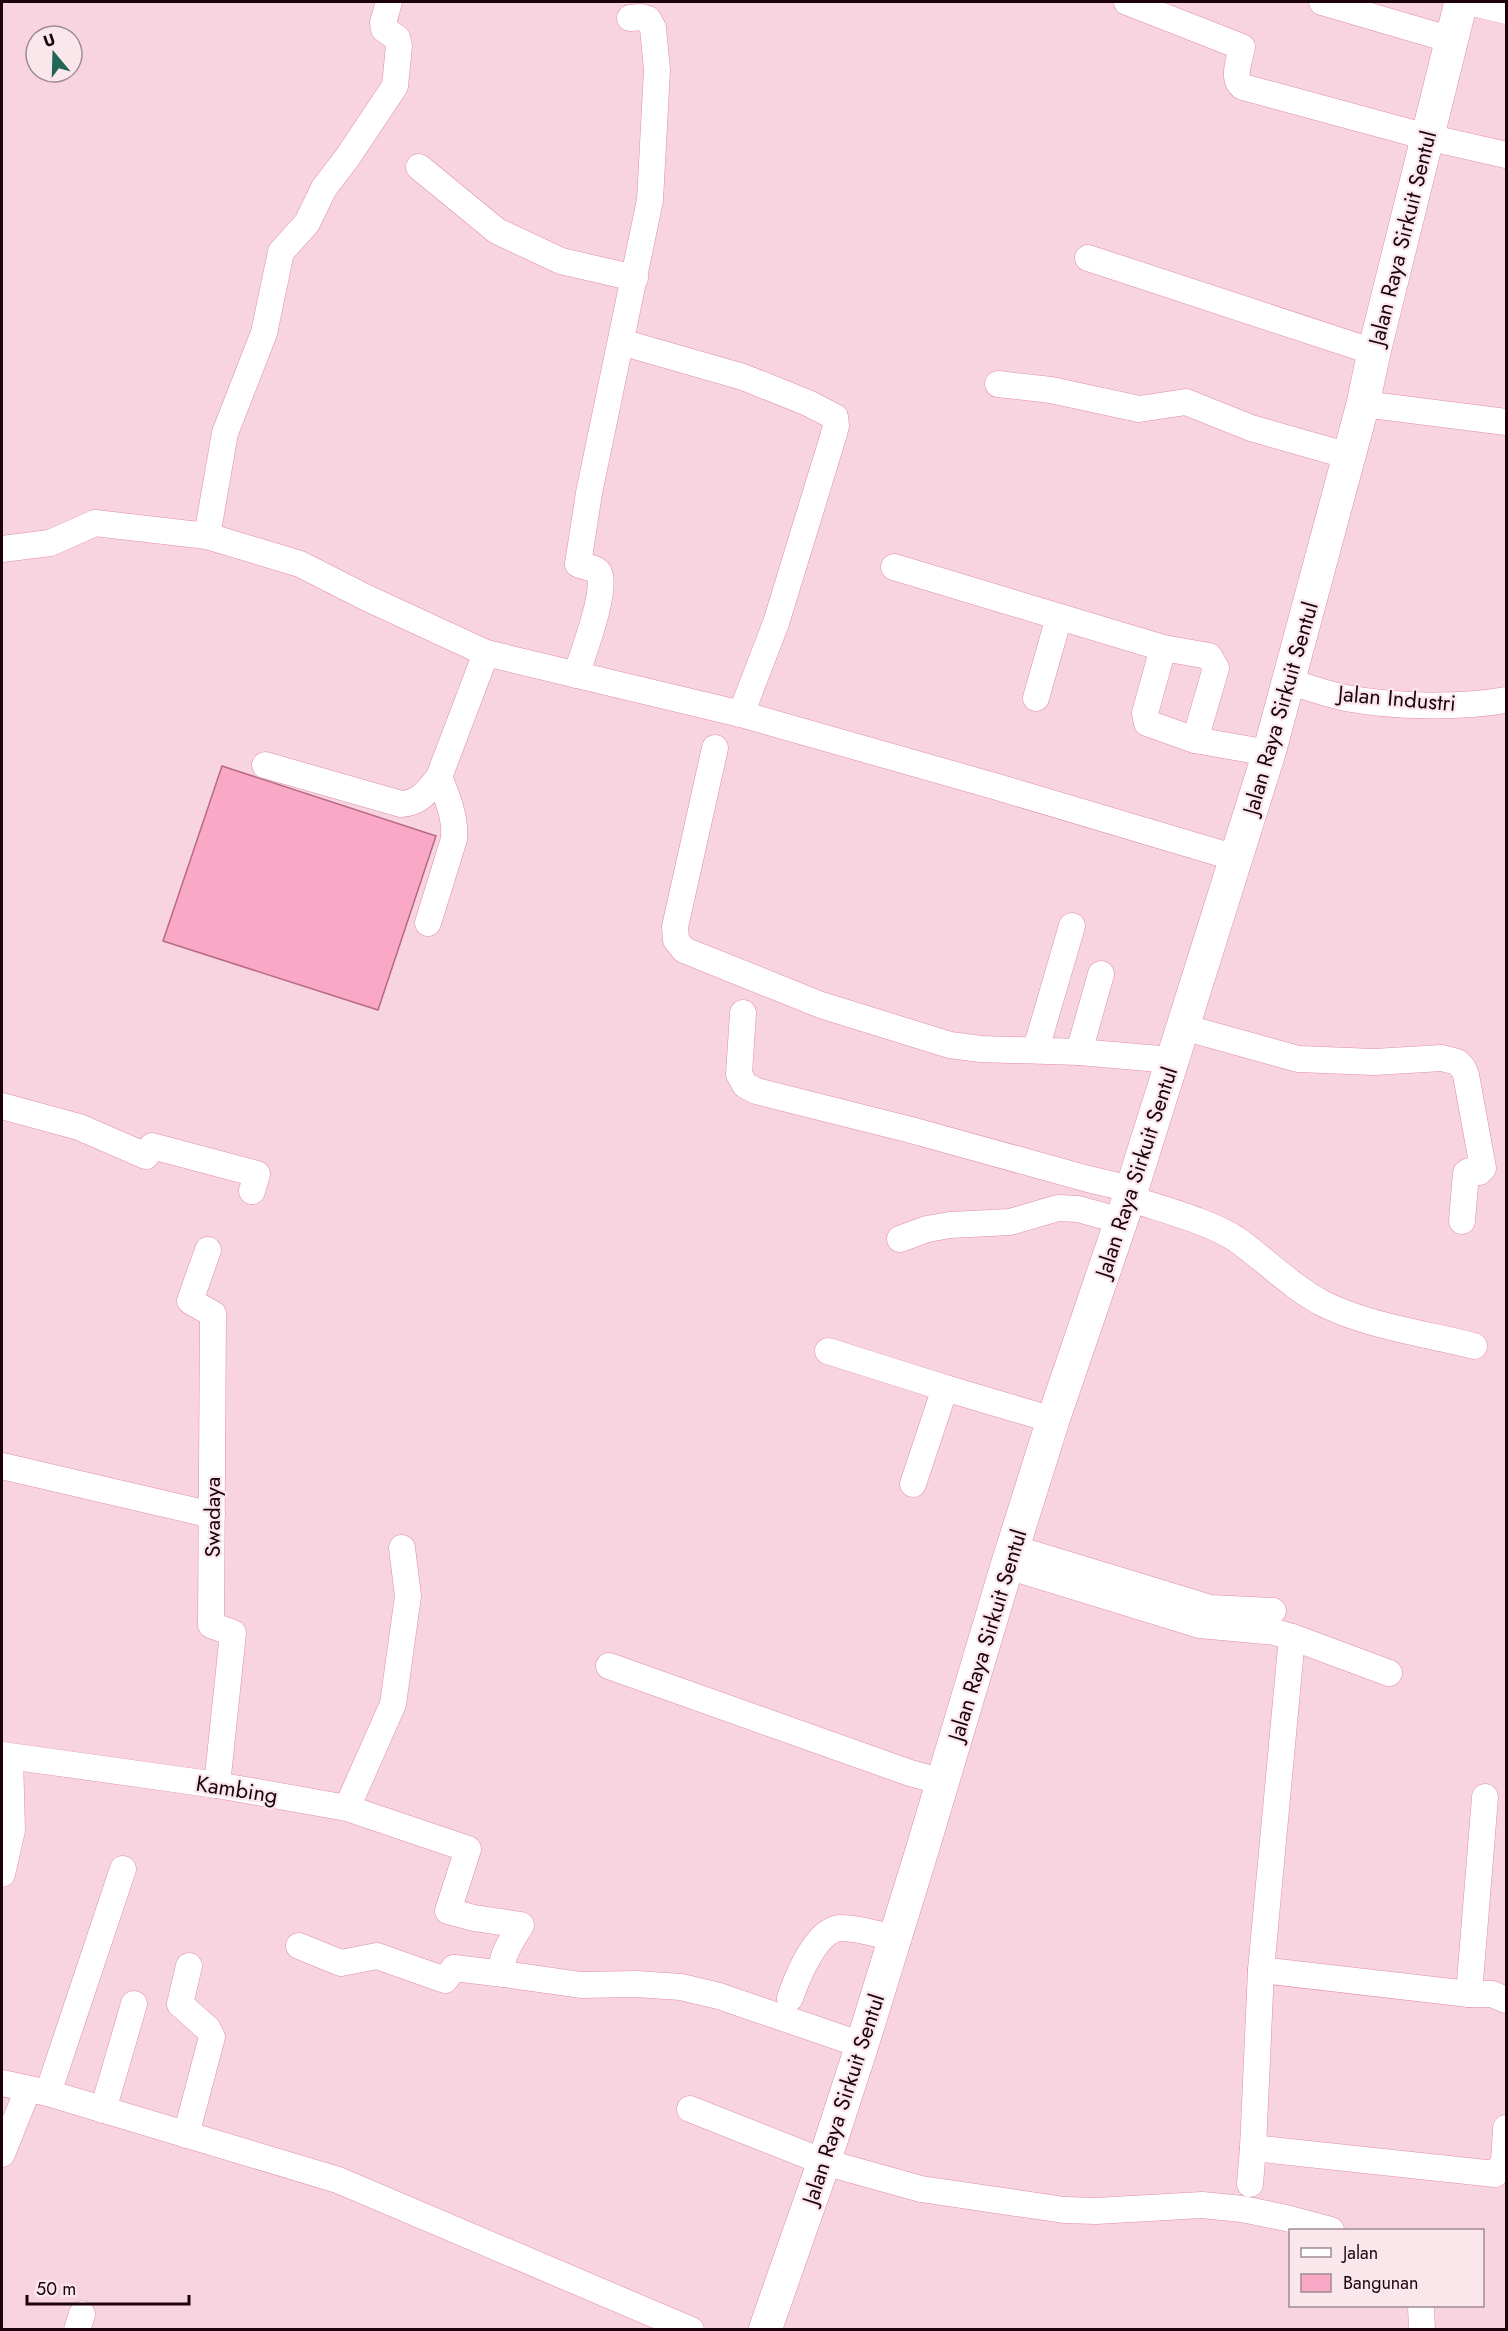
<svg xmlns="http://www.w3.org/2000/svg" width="1508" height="2331" font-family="Jost,sans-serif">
<rect width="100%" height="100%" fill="#f8d4e0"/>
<path fill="#f9a9c5" stroke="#b86986" stroke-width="1.5" d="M222,766L436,836L378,1010L163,941Z"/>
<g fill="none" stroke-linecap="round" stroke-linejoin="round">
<defs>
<g id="minor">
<path d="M1127,2L1242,47C1240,59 1231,79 1243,87L1427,137L1506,155"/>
<path d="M1322,2L1452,40"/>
<path d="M1469,2L1506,11"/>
<path d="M419,167L497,231L561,261L635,278"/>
<path d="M1088,258L1374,352"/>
<path d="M621,342L743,377L808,403L835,417L836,426L833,437L776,623L741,714"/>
<path d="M998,384L1051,390L1139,409L1186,402L1251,428L1349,456"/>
<path d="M1363,404L1506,422"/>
<path d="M207,536L225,433L264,333L281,252L307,223L324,188L347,158L395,86L399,46L397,38L384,29L383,23L389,2"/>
<path d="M2,549L50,543L95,523L207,536L300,564L367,598L486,653L741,714L994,786L1236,858"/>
<path d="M894,567L1163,648L1209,656L1216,668L1195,740"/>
<path d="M1163,648L1145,713L1147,723L1195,740L1269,753"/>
<path d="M576,675C582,657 608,588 599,573C595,566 584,568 578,564L589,493L650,200L657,70L653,28L648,19L641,17L630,18"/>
<path d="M1288,681C1307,687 1326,694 1346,698C1393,707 1460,708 1506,700"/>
<path d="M1036,698L1059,617"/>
<path d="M715,748L675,927L676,940L684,950L821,1005L950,1045L981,1049L1079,1052L1172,1060"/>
<path d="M265,765L401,804C420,803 428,791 439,777"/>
<path d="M428,923L454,839C456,818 447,796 439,777L486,653"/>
<path d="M743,1013L739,1074L745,1085L756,1091L911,1130L1088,1179L1131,1189"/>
<path d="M1183,1027L1298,1059L1374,1062L1442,1058L1457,1062L1463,1068L1466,1075L1483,1168L1479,1172L1469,1171L1466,1173L1462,1221"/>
<path d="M1036,1049L1072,926"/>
<path d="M1079,1052L1101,974"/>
<path d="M2,1106L79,1127L146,1156L152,1146L257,1174L252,1191"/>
<path d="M1129,1198C1163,1210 1206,1220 1236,1239C1266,1260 1291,1287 1324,1304C1368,1326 1427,1334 1474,1346"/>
<path d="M900,1239L927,1229L950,1225L1010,1222L1058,1208L1078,1209L1122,1221"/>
<path d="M208,1250L190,1301L213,1314L211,1625L233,1633L217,1785"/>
<path d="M828,1351L945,1388"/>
<path d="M2,1466L212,1515"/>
<path d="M913,1484L945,1388L1053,1420"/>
<path d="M1013,1548L1210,1608L1273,1611"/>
<path d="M1007,1566L1200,1625L1274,1632L1292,1637L1261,1970L1253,2148L1495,2174L1504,2162L1506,2128"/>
<path d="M1292,1637L1389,1673"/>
<path d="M609,1666L910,1773L943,1782"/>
<path d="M2,1755L217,1785L347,1808L468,1849L448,1911L474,1918L521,1925C513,1939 497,1959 504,1974L581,1985L636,1984L681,1987L719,1996L862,2045"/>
<path d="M1485,1797L1469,1994H1492L1506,2000"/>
<path d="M347,1808L393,1704L408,1596L402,1548"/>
<path d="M2,1874L12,1830L10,1757"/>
<path d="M299,1946L341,1963L377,1956L445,1980L454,1968L504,1974"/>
<path d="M1261,1970L1469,1994"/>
<path d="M790,1998C797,1978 816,1930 840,1928C855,1927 880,1935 895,1938"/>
<path d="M2,2083L48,2093L338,2180L691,2330"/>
<path d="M48,2093L123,1869"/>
<path d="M690,2109L824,2162L921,2189L1064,2210L1096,2211L1202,2205L1242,2209L1286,2218L1331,2230"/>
<path d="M103,2110L134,2004"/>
<path d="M186,2135L212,2037L208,2029L180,2004L189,1966"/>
<path d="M2,2154L28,2089"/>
<path d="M1250,2184L1253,2148"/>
<path d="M1421,2306L1422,2330"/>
<path d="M77,2330L82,2314"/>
</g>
<path id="major" d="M765,2330L824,2162L862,2045L924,1844L1007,1566L1053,1420L1129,1198L1269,753L1363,404L1374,352L1461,2"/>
</defs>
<use href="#minor" stroke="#e08dab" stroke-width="27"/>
<use href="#major" stroke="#e08dab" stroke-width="34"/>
<use href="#minor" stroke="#fff" stroke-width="26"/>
<use href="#major" stroke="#fff" stroke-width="33"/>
</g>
<g text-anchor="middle" stroke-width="4.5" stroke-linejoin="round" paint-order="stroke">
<g font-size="22" fill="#1d020d" stroke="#f9e7ec">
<text transform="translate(1402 238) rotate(-76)" y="8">Jalan Raya Sirkuit Sentul</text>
<text transform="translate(1397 698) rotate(5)" y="8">Jalan Industri</text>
<text transform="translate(1280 708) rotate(-74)" y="8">Jalan Raya Sirkuit Sentul</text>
<text transform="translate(1136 1172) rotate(-72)" y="8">Jalan Raya Sirkuit Sentul</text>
<text transform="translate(212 1517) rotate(-90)" y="8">Swadaya</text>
<text transform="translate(987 1635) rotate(-73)" y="8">Jalan Raya Sirkuit Sentul</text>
<text transform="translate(237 1789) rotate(9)" y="8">Kambing</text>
<text transform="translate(843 2099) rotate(-72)" y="8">Jalan Raya Sirkuit Sentul</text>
</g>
</g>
<rect width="1508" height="2331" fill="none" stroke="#1d020d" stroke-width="6"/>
<rect x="1289" y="2229" width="195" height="78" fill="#f9e7ec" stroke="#a18b93" stroke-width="1.5"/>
<rect x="1301" y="2248" width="30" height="9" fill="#ffffff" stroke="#a18b93" stroke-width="1.5"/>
<text x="1343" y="2259" font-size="18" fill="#1d020d">Jalan</text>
<rect x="1301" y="2274" width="30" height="18" fill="#f9a9c5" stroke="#a18b93" stroke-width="1.5"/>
<text x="1343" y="2289" font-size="18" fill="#1d020d">Bangunan</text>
<g transform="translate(54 54) rotate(341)"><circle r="28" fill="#f9e7ec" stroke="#a18b93" stroke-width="1.5"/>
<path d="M0-4.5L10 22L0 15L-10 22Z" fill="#216657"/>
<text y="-9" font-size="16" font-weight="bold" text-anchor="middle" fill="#1d020d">U</text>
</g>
<path d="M27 2295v9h162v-9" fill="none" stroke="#1d020d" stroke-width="3"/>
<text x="36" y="2295" font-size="18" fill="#1d020d" stroke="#f9e7ec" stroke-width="4.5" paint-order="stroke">50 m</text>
</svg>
